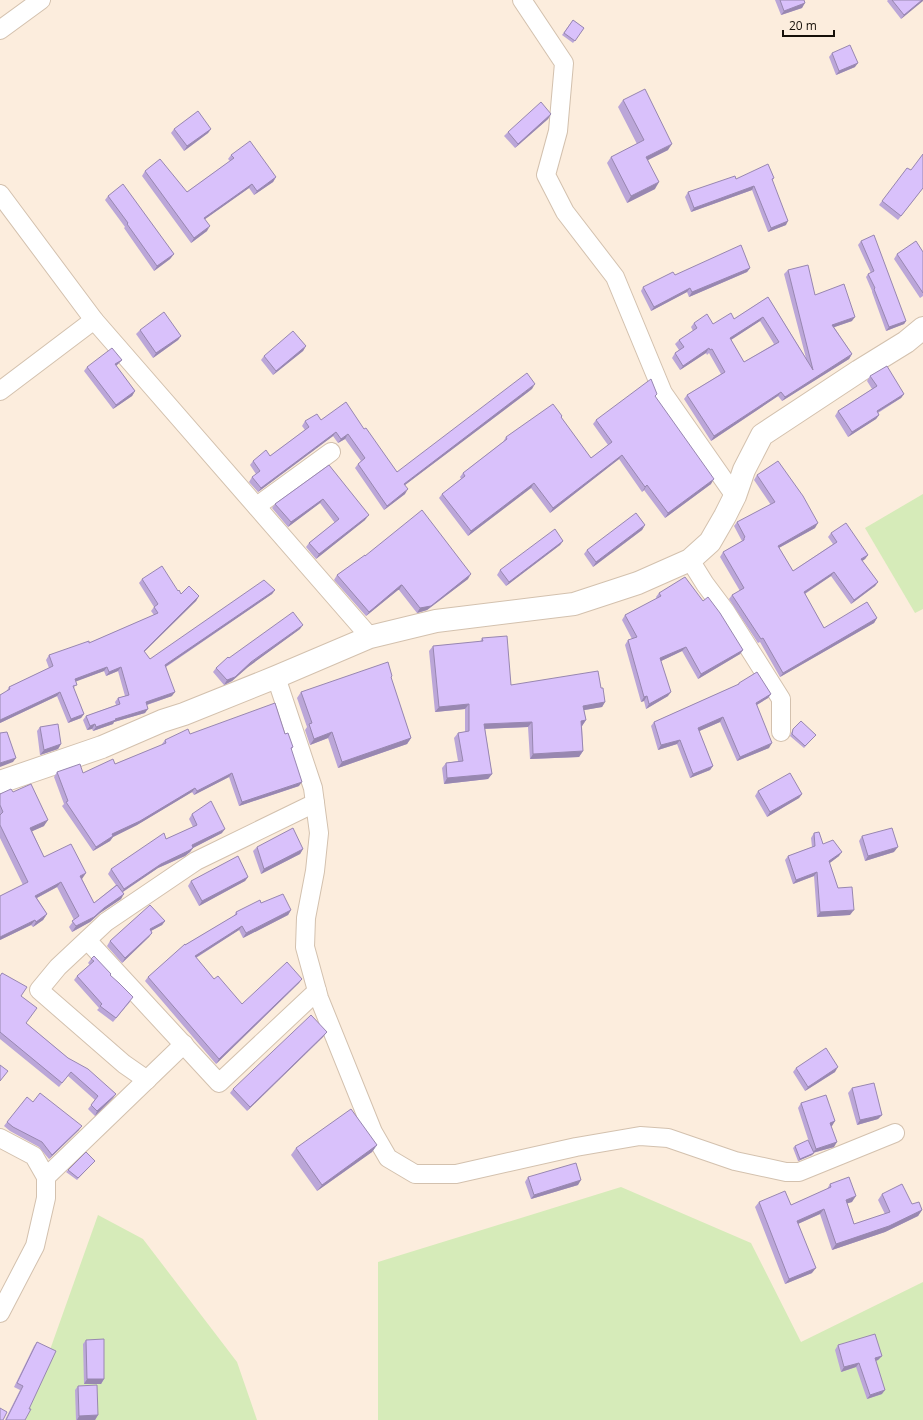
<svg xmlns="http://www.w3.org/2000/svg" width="923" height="1420" font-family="'Open Sans',sans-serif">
<rect width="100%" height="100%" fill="#fceddd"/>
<g fill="#d6ebb9">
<path d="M923,494V609L915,613L865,528Z"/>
<path d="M621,1187L751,1243L801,1342L923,1282V1420H378V1262Z"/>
<path d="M98,1215L143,1239L237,1362L257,1420H25Z"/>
</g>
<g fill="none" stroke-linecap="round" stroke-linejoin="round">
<defs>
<g id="minor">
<path d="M522,0L564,63L558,131L546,175L565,212L615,277L663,393L735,496"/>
<path d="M0,30L41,0"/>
<path d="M0,194L94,320L370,637"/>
<path d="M0,391L94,320"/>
<path d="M257,507L261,503L331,452"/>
<path d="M690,560L705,584L726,612L781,699V732"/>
<path d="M276,677L313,788L319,833L315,871L306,918L305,947L319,998L373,1132L388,1158L415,1174H456L576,1147L640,1136L668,1138L735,1161L786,1172H799L895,1133"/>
<path d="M87,940L219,1083L317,991"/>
<path d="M147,1080L124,1064L39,990L58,967L106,922L196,861L315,803"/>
<path d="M0,1138L34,1156L46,1177V1198L35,1246L0,1313"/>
<path d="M46,1177L184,1044"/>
</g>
<path id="tertiary" d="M0,782L102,747L162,721L184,714L276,677L370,637L436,621L574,604L638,583L690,560L710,542L725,516L735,496L744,470L762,435L859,371L906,342L923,328"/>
</defs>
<use href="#minor" stroke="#d3c1ae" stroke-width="20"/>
<use href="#tertiary" stroke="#d3c1ae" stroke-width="24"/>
<use href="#minor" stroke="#fff" stroke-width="18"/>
<use href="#tertiary" stroke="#fff" stroke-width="22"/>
</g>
<g fill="#bba6d8" fill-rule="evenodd">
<path d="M775,0H804L802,8L781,15Z"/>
<path d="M888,0H923L901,19L887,1Z"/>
<path d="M573,20L584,28L573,43L562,35Z"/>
<path d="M832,53L855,67L836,75L829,57Z"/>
<path d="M623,100L668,150L648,160L655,189L627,203L607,163L611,157L637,144L618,107Z"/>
<path d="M551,114L548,119L515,148L504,136L508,132Z"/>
<path d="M174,129H211L208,133L184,151L171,133Z"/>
<path d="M231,155L276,177L273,182L254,195L249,188L205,219L207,231L191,243L142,176L145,171L187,192L230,161L228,159Z"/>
<path d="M774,178L772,181L786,225L768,232L752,190L691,212L685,197L688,192L736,179Z"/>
<path d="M923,188L898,220L879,205L882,201Z"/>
<path d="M108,196L174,254L170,259L154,271L124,228L125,227L105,200Z"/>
<path d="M861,241L906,321L904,324L886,331L872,292V291L866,277L868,274L871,273L858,245Z"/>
<path d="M923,252V296L920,298L894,259L897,254Z"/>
<path d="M750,268L747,272L689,297L687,292L651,311L641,291L643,287L675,275Z"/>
<path d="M788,270L815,295L852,321L834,327L852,354L849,359L782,401L778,396L711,441L684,399L687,395L721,374L709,353L707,355L706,353L680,370L672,358L675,353L679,350L675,344L679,340L693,331L691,327L694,323L713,324L734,319L768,297L806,358L784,274ZM760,321L774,344L744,362L731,340Z"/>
<path d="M140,330L181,336L178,340L153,358L136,334Z"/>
<path d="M306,346L303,351L273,375L261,360L264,356Z"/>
<path d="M122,360L116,366L135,391L132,396L113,409L84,371L87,367Z"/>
<path d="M870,376L904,394L901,398L878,413L879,415L876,419L848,437L835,416L838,411L872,389L867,381Z"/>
<path d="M532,389L405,485V494L384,510L355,468L358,464L361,461L345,439L338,443L333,436L258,492L249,482L252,477L256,474L250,465L253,461L270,456L305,430L302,426L305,421L321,420L364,429L397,472Z"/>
<path d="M657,394L655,397L711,484L665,518L644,490L642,492L619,459L550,513L531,488L468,536L439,498L442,494L461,479L460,477L463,473L503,442L506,437L561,418L591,458L608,445L593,424L596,420Z"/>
<path d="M329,465L365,520L316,559L306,547L309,543L335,523L320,503L288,527L272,508L275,504Z"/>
<path d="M757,475L815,528L779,548L793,571L833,544L828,537L831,533L868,555L865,559L862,561L878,582L875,586L851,604L831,576L805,594L824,628L877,618L874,623L780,677L760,642L758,643L729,599L732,595L740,591L720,557L723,552L742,541L734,526L737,522L771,505L754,480Z"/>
<path d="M645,525L642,530L593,567L584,554L587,550Z"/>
<path d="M563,541L560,545L506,586L497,575L500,570Z"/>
<path d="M365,556L468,579L427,610L417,613L399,590H398L366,616L334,580L337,575Z"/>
<path d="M142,579L178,591L181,594L199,596L196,601L144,652L150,659L275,590L272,594L166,667L172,696L147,705L145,713L114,722L113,724L93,731L92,729L87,730L83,720L86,716L116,705L115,702L118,698L125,696L118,671L106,676L104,671L76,681L74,689L84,714L81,718L68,723L57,696L0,723V695L6,692L9,687L49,668L46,660L49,655L89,643L154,615L151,611L154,607L139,583Z"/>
<path d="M659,593L703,601L743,650L740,654L698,679L682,651L661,661L668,696L646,709L644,701L641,702L625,645L628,640L632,639L622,620L625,615L657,599L656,597Z"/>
<path d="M300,629L248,667L232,681L224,685L213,672L216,668L229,658Z"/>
<path d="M482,638L511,685L601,688L605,702L602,707L584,710L586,720L582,726L583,751L579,757L530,759L528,727L485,729L492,774L488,779L444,784L442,768L446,763L458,761L454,738L458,733L465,732V709L435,712L429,651L433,646L480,642Z"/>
<path d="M392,676L391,678L411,738L407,744L338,768L328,738L310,745L305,730L307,727L297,698L301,692Z"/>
<path d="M739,683L771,694L768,698L757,705L769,748L737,761L720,722L699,731L713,766L710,770L690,778L677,744L658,750L651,726L654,722L737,685Z"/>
<path d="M40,727L61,744L58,749L40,755L37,731Z"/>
<path d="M793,729L814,737L804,748L790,736L792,731Z"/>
<path d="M190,734H285L293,747L291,750L299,786L239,806L229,777L194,795L192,792L137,825L113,837L110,841L93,851L62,806L64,804L54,777L57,772L83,773L115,764L162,745V744L165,740Z"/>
<path d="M758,791L802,794L799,798L767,817L755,796Z"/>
<path d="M13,792L44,826L32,831L44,857L82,879L94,903L116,885L108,874L111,869L166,839L193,827L189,819L192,814L222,833L193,848L190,852L185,856L158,868L123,892L121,899L100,913L90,922L72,932L69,927L74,920L57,887L37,898L47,914L43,920L33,927L31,925L0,940V896L23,885L0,838V794Z"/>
<path d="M814,833L823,844L839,856L829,863L838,888L850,915L817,917L814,876L793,884L785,860L788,856L812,847L811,838Z"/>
<path d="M862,836L894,852L865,861L859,841Z"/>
<path d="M257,847L303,849L300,854L261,874L253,851Z"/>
<path d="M248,877L245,881L199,906L188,886L191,881Z"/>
<path d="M261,903L291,910L288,915L243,938L239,930L196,958L214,979L242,1004L302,979L299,983L216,1064L145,981L148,977L185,945L234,916L236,912Z"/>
<path d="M165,921L162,925L151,931L152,933L149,937L122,963L107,946L110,941Z"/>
<path d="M91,959L111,974L110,975L130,1002L113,1022L97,1010L99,1008L74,980L77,976L90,965L88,963Z"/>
<path d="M2,973L21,996L26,1023L68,1058L116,1094L113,1098L95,1116L88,1109L95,1100L68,1076L59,1087L0,1039V976Z"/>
<path d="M327,1032L323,1037L247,1111L230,1093L233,1089Z"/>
<path d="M796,1068L835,1072L805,1091L793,1072Z"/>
<path d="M852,1088L882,1115L878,1119L857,1125L848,1093Z"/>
<path d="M33,1102L79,1130L49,1159L39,1147L10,1131L4,1126L7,1122Z"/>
<path d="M801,1103L835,1121L831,1126L834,1147L813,1153L812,1155L798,1161L793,1148L795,1146L809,1142L798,1108Z"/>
<path d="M377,1145L372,1152L317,1191L291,1155L296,1148Z"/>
<path d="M95,1161L77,1180L66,1172L68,1170Z"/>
<path d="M528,1177L578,1185L531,1199L525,1182Z"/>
<path d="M830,1184L852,1202L847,1203L854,1224L885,1214L878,1200L882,1194L912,1204L922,1210L918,1216L885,1232L832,1250L820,1214L798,1224L812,1273L785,1284L755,1207L759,1202L791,1205L827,1189Z"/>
<path d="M86,1340L104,1379L101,1384H84L83,1344Z"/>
<path d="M37,1342L29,1409L25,1420H5L20,1390L14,1387L34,1346Z"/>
<path d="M838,1345L882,1356L878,1360L876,1361L882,1394L867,1399L856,1367L841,1372L835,1350Z"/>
<path d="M78,1386L98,1415L95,1420H76L75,1390Z"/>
</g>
<g fill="#9887b0">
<path d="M922,0H923V1L901,19L904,15Z"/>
<path d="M805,3L802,8L781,15L784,11Z"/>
<path d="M858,63L855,67L836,75L839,71Z"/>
<path d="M551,114L548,119L515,148L518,144Z"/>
<path d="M211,129L208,133L184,151L187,146Z"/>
<path d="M672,144L668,150L642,163L646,157Z"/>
<path d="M276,177L273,182L254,195L257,191Z"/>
<path d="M659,182L655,189L627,203L631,196Z"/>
<path d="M252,184L249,188L201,222L204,218Z"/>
<path d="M754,186L752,190L691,212L694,208Z"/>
<path d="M788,221L786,225L768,232L771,228Z"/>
<path d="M210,226L207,231L191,243L194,238Z"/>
<path d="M174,254L170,259L154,271L157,266Z"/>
<path d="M750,268L747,272L689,297L692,292Z"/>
<path d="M690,288L687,292L651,311L654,307Z"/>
<path d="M763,317L760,321L726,343L730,338Z"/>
<path d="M855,317L852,321L829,329L832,325Z"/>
<path d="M906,321L904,324L886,331L889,327Z"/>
<path d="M181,336L178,340L153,358L156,353Z"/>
<path d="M306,346L303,351L273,375L276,371Z"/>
<path d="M709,348L706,353L680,370L683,366Z"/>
<path d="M852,354L849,359L782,401L785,397Z"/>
<path d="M122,360L118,364L112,369L115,364Z"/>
<path d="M535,384L532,389L401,488L404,484Z"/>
<path d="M135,391L132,396L113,409L116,405Z"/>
<path d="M781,392L778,396L711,441L714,436Z"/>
<path d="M904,394L901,398L873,415L877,411Z"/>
<path d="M879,415L876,419L848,437L852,432Z"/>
<path d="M336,432L333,436L258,492L261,488Z"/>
<path d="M348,434L345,439L338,443L341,439Z"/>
<path d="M622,455L619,459L550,513L553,508Z"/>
<path d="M714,479L711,484L665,518L668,513Z"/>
<path d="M534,483L531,488L468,536L471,531Z"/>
<path d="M647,485L644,490L642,492L645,487Z"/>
<path d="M408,489L405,494L384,510L387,506Z"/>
<path d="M323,499L320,503L288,527L291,522Z"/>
<path d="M369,515L365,520L316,559L319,554Z"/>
<path d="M818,523L815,528L775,550L778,546Z"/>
<path d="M645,525L642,530L593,567L596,562Z"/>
<path d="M563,541L560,545L506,586L509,582Z"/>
<path d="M868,555L865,559L858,564L861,559Z"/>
<path d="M834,572L831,576L801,596L804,592Z"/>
<path d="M471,574L468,579L427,610L417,613L420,608Z"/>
<path d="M878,582L875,586L851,604L854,600Z"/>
<path d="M401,585H402L399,590H398L366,616L369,612Z"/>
<path d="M275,590L272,594L162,669L165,665Z"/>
<path d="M199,596L196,601L141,655L144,651Z"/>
<path d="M877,618L874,623L780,677L783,673Z"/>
<path d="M303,625L300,629L248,667L232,681L224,685L227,680Z"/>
<path d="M686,647L682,651L657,663L660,658Z"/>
<path d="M743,650L740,654L698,679L701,674Z"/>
<path d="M107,667L104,671L72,683L75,679Z"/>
<path d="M121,667L118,671L106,676L109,672Z"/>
<path d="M60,692L57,696L0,723V720Z"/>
<path d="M175,692L172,696L143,706L146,702Z"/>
<path d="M671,692L668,696L646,709L649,704Z"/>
<path d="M771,694L768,698L753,707L756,703Z"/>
<path d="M647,696L644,701L641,702L644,697Z"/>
<path d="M605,702L602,707L579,711L583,706Z"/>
<path d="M469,704L465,709L435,712L439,707Z"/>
<path d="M148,709L145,713L114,722L113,724L93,731L96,727L115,719Z"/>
<path d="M84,714L81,718L68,723L71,719Z"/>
<path d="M723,717L720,722L695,733L698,728Z"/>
<path d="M586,720L582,726H578L581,721Z"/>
<path d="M532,722L528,727L480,729L484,724Z"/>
<path d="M95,724L92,729L87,730L90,726Z"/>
<path d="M332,732L328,738L310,745L314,739Z"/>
<path d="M411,738L407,744L338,768L342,762Z"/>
<path d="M680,740L677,744L658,750L661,745Z"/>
<path d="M772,743L769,748L737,761L740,757Z"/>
<path d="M61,744L58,749L40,755L44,750Z"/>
<path d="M583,751L579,757L530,759L533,754Z"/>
<path d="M16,758L13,762L0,767V763Z"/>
<path d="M713,766L710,770L690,778L693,774Z"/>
<path d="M232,773L229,777L194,795L197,791Z"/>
<path d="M492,774L488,779L444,784L447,778Z"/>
<path d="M302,782L299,786L239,806L242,802Z"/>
<path d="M195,788L192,792L137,825L113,837L110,841L93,851L96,847L112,834Z"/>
<path d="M802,794L799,798L767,817L770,812Z"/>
<path d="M48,820L44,826L26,834L30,828Z"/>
<path d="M225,829L222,833L193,848L190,852L185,856L158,868L121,893L124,889L161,864L192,845Z"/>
<path d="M898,847L894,852L865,861L868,856Z"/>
<path d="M303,849L300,854L261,874L264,869Z"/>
<path d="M842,852L839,856L826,866L829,861Z"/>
<path d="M817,872L814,876L793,884L796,880Z"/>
<path d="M86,873L82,879L76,882L80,876Z"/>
<path d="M248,877L245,881L199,906L202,901Z"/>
<path d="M61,882L57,887L31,901L35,896Z"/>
<path d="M124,894L121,899L100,913L90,922L72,932L76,926Z"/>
<path d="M291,910L288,915L243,938L246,933Z"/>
<path d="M854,910L850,915L817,917L820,912Z"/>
<path d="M47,914L43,920L33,927L36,922Z"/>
<path d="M35,920L31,925L0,940V937Z"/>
<path d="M165,921L162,925L147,933L150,929Z"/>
<path d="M242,926L239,930L192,960L195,956Z"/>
<path d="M152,933L149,937L122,963L125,958Z"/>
<path d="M302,979L299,983L216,1064L219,1059Z"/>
<path d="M327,1032L323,1037L247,1111L250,1107Z"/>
<path d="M838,1067L835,1072L805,1091L808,1087Z"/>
<path d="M116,1094L113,1098L95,1116L97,1111Z"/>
<path d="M882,1115L878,1119L857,1125L860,1120Z"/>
<path d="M835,1121L832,1126L827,1128L830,1123Z"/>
<path d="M82,1126L79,1130L49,1159L52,1155Z"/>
<path d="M837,1142L834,1147L812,1153L816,1149Z"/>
<path d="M377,1145L372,1152L317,1191L322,1185Z"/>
<path d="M814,1153L812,1155L798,1161L800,1159Z"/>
<path d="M581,1180L578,1185L531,1199L534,1195Z"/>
<path d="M856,1196L852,1202L842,1205L846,1200Z"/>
<path d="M824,1209L820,1214L793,1226L797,1221Z"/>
<path d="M922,1210L918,1216L885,1232L832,1250L836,1244Z"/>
<path d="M816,1268L812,1273L785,1284L789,1279Z"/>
<path d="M882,1356L878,1360L872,1362L875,1358Z"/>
<path d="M859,1363L856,1367L841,1372L844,1367Z"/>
<path d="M87,1379H104L101,1384H84Z"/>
<path d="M885,1390L882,1394L867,1399L870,1395Z"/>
<path d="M98,1415L95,1420H77L79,1416Z"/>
</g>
<g fill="#d9c1fb" stroke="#9887b0" fill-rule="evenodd">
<path d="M780,0H804L805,3L784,11Z"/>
<path d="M892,0H922L904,15Z"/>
<path d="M573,20L584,28L575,41L564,33Z"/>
<path d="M850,45L858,63L839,71L832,53Z"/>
<path d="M645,89L672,144L646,157L659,182L631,196L611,157L644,140L623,100Z"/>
<path d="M541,102L551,114L518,144L508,132Z"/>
<path d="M198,111L211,129L187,146L174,129Z"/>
<path d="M250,141L276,177L257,191L252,184L204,218L210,226L194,238L145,171L160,159L187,192L234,158L231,155Z"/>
<path d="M923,154V188L901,216L882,201L907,168L911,170Z"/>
<path d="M768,164L774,178L772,179L788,221L771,228L754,186L694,208L688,192L735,176L736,179Z"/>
<path d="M123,184L174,254L157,266L127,224L128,223L108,196Z"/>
<path d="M874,235L906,321L889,327L874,289L875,288L868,274L874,271L861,241Z"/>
<path d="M916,241L923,252V293L897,254Z"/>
<path d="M741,245L750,268L692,292L690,288L654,307L643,287L673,272L675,275Z"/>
<path d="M808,265L815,295L844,284L855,317L832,325L852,354L785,397L781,392L714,436L687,395L725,372L712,349L710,350L709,348L683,366L675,353L684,347L679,340L697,328L694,323L707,314L713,324L731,313L734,319L768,297L813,370L788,270ZM763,317L779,342L744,362L730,338Z"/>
<path d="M164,312L181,336L156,353L140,330Z"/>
<path d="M293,331L306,346L276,371L264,356Z"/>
<path d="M112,348L122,360L115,364L135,391L116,405L87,367Z"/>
<path d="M887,366L904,394L877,411L879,415L852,432L838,411L877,386L870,376Z"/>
<path d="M527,373L535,384L404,484L408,489L387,506L358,464L365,458L348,434L341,439L336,432L261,488L252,477L260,471L253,461L266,450L270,456L309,427L305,421L317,414L321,420L346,402L364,429L366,428L397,472Z"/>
<path d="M651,379L657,394L655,396L714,479L668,513L647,485L645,487L622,455L553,508L534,483L471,531L442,494L465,476L463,473L507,439L506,437L553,404L562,416L561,417L591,458L612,442L596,420Z"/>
<path d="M778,461L803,496L818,523L778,546L793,571L837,542L831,533L846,523L868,555L861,559L878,582L854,600L834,572L804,592L824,628L867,602L877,618L783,673L763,638L761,639L732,595L744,588L723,552L744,540V538L745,537L737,522L775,502L757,475Z"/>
<path d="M329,465L369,515L319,554L309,543L339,519L323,499L291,522L275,504Z"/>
<path d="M422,510L471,574L431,606L420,608L402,585H401L369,612L337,575L365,555V556Z"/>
<path d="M636,513L645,525L596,562L587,550Z"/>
<path d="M555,529L563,541L509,582L500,570Z"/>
<path d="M162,566L178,591L179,590L181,594L189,586L199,596L144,651L150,659L264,580L275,590L165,665L175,692L146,702L148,709L115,719L116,720L96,727L95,724L90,726L86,716L120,704L118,698L129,695L121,667L109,672L107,667L75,679L77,685L73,686L84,714L71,719L60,692L0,720V695L10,689L9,687L53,666L49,655L89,641V643L158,613L154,607L158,604L142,579Z"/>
<path d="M685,577L703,601L708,597L720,613L743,650L701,674L686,647L660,658L671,692L649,704L647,696L644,697L628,640L637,637L625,615L661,596L659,593Z"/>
<path d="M293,612L303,625L251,662L235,677L227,680L216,668L228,657L229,658Z"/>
<path d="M507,636L511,685L598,671L601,688H603L605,702L583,706L586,720L581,721L583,751L533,754L532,722L484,724L492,774L447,778L446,763L463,761L458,733L469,731V704L439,707L433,646L483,641L482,638Z"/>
<path d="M388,662L392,676L391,677L411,738L342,762L332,732L314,739L309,724L312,723L301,692Z"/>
<path d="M757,672L771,694L756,703L772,743L740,757L723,717L698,728L713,766L693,774L680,740L661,745L654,722L739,684V683Z"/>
<path d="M275,703L285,734L288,733L293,747L291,748L302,782L242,802L232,773L197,791L195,788L140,821L112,834L113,836L96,847L66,802L68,801L57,772L80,764L83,773L113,759L115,764L166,743L165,740L188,729L190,734Z"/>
<path d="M801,721L816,735L805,746L792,734L793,729Z"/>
<path d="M58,724L61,744L44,750L40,727Z"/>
<path d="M7,732L16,758L0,763V733Z"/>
<path d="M790,773L802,794L770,812L758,791Z"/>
<path d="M31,784L48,820L30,828L44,857L71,844L86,873L80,876L94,903L117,885L124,894L104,908L94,917L76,926L72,921L79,916L61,882L35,896L47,914L36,922L35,920L0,937V896L28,882L0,825V815L3,812L0,805V794L11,789L13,792Z"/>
<path d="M211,801L225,829L192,845L193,848L188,851L161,864L124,889L111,869L164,833L166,839L197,825L192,814Z"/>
<path d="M293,828L303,849L264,869L257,847Z"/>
<path d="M892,828L898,847L868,856L862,836Z"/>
<path d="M819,832L823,844L833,840L842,852L829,861L838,888L852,887L854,910L820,912L817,872L796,880L788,856L815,846L814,833Z"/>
<path d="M238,856L248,877L202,901L191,881Z"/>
<path d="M283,894L291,910L246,933L242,926L195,956L214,979L218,976L242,1004L287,962L302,979L219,1059L148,977L185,944V945L237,914L236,912L260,900L261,903Z"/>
<path d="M150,905L165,921L150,929L152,933L125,958L110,941Z"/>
<path d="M94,956L111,974L110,975L119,983L133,997L116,1018L100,1006L102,1004L77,976L94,961L91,959Z"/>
<path d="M2,973L27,987L21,996L37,1008L26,1023L68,1058L88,1069L116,1094L97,1111L91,1105L98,1096L71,1072L62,1083L0,1032V976Z"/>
<path d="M311,1015L327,1032L250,1107L233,1089Z"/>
<path d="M826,1048L838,1067L808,1087L796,1068Z"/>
<path d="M0,1065L8,1071L0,1081Z"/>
<path d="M874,1083L882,1115L860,1120L852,1088Z"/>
<path d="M40,1093L82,1126L52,1155L42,1142L13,1127L7,1122L27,1097L33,1102Z"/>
<path d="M826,1095L835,1121L830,1123L837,1142L816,1149L801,1103Z"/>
<path d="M351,1109L377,1145L322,1185L296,1148Z"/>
<path d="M808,1140L814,1153L800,1159L795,1146Z"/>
<path d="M86,1152L95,1161L78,1178L68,1170Z"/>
<path d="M576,1163L581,1180L534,1195L528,1177Z"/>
<path d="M849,1177L856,1196L846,1200L854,1224L890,1212L882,1194L902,1184L912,1204L919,1202L922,1210L889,1226L836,1244L824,1209L797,1221L816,1268L789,1279L759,1202L785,1191L791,1205L831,1187L830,1184Z"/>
<path d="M875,1334L882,1356L875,1358L885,1390L870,1395L859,1363L844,1367L838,1345Z"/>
<path d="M104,1339V1379H87L86,1340Z"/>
<path d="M37,1342L56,1351L29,1409H31L25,1420H6L23,1386L17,1383Z"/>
<path d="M97,1385L98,1415L79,1416L78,1386Z"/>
<path d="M0,1408L7,1412L3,1420H0Z"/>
</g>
<path d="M783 30v6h51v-6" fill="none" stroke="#161009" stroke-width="2"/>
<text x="789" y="30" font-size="12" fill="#161009" stroke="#fceddd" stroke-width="3" paint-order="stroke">20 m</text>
</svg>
